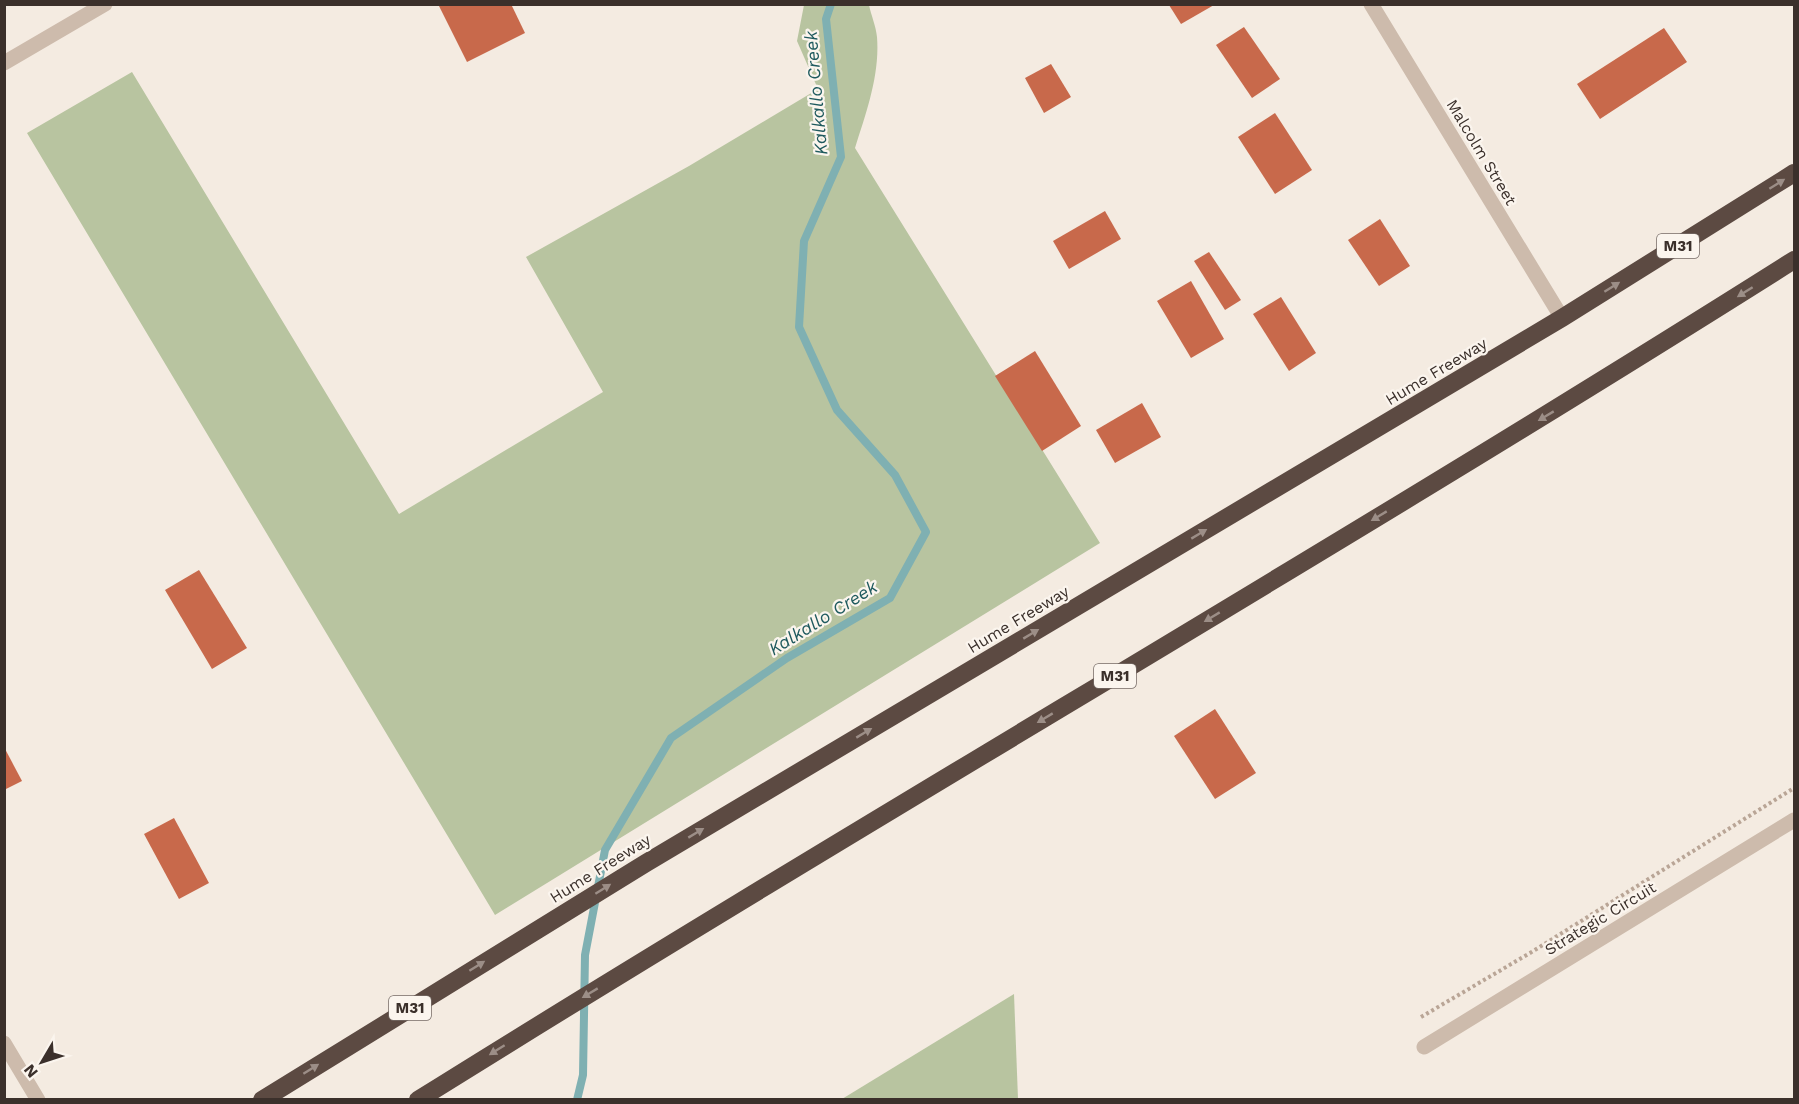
<svg xmlns="http://www.w3.org/2000/svg" width="1799" height="1104" font-family="'Work Sans',sans-serif">
<rect width="100%" height="100%" fill="#f4ebe1"/>
<g fill="#b8c4a0">
<path d="M804,5H869C871,15 876,26 877,37C880,75 866,113 855,148L1100,543L495,915L27,133L132,72L399,514L603,392L526,257L689,166L818,89L797,41Z"/>
<path d="M1014,994L1018,1099H842Z"/>
</g>
<g fill="none" stroke-linecap="round" stroke-linejoin="round">
<path stroke="#7fb0b2" stroke-width="8" d="M577,1100L583,1075L585,955L605,850L671,738L787,658L890,598L926,532L895,475L837,410L799,327L804,241L841,157L826,19L831,4"/>
</g>
<g fill="#c8694b">
<path d="M438,4H511L525,33L467,62Z"/>
<path d="M1169,5H1214L1181,24Z"/>
<path d="M1244,27L1280,79L1252,98L1216,45Z"/>
<path d="M1664,28L1687,62L1600,119L1577,84Z"/>
<path d="M1051,64L1071,97L1044,113L1025,78Z"/>
<path d="M1275,113L1312,170L1275,194L1238,137Z"/>
<path d="M1105,211L1121,239L1069,269L1053,241Z"/>
<path d="M1380,219L1410,266L1379,286L1348,240Z"/>
<path d="M1209,252L1241,300L1225,310L1194,261Z"/>
<path d="M1191,281L1224,339L1191,358L1157,301Z"/>
<path d="M1281,297L1316,353L1289,371L1253,314Z"/>
<path d="M1035,351L1081,426L1042,451L995,376Z"/>
<path d="M1142,403L1161,437L1115,463L1096,430Z"/>
<path d="M199,570L247,648L212,669L165,590Z"/>
<path d="M1215,709L1256,773L1215,799L1174,736Z"/>
<path d="M4,747L22,781L4,790Z"/>
<path d="M174,818L209,883L179,899L144,834Z"/>
</g>
<g fill="none" stroke-linecap="round" stroke-linejoin="round">
<path stroke="#b9a596" stroke-width="4" stroke-dasharray="3 3" stroke-linecap="butt" d="M1421,1017L1530,953L1794,788"/>
<g stroke="#cdbbac" stroke-width="15">
<path d="M1371,4L1562,318"/>
<path d="M4,63L105,4"/>
<path d="M4,1043L38,1100"/>
<path d="M1424,1047L1794,820"/>
</g>
<g stroke="#5c4a42" stroke-width="18">
<path d="M262,1100L646,863L1562,318L1794,173"/>
<path d="M418,1100C874,815 1340,547 1794,260"/>
</g>
</g>
<defs><path id="oneway-solid" d="M-6-.8H1V-3.2L6.5 0L1 3.2V.8H-6Z" transform="scale(1.5)"/></defs>
<g fill="#9c8e87">
<use href="#oneway-solid" transform="translate(1777 184) rotate(-32)"/>
<use href="#oneway-solid" transform="translate(1612 287) rotate(-32)"/>
<use href="#oneway-solid" transform="translate(1745 292) rotate(148)"/>
<use href="#oneway-solid" transform="translate(1546 416) rotate(149)"/>
<use href="#oneway-solid" transform="translate(1379 516) rotate(149)"/>
<use href="#oneway-solid" transform="translate(1199 534) rotate(-31)"/>
<use href="#oneway-solid" transform="translate(1212 617) rotate(149)"/>
<use href="#oneway-solid" transform="translate(1031 634) rotate(-31)"/>
<use href="#oneway-solid" transform="translate(1045 718) rotate(149)"/>
<use href="#oneway-solid" transform="translate(864 733) rotate(-31)"/>
<use href="#oneway-solid" transform="translate(696 833) rotate(-31)"/>
<use href="#oneway-solid" transform="translate(603 889) rotate(-32)"/>
<use href="#oneway-solid" transform="translate(477 966) rotate(-32)"/>
<use href="#oneway-solid" transform="translate(590 993) rotate(149)"/>
<use href="#oneway-solid" transform="translate(497 1050) rotate(148)"/>
<use href="#oneway-solid" transform="translate(311 1069) rotate(-32)"/>
</g>
<g text-anchor="middle" stroke-width="4.5" stroke-linejoin="round" paint-order="stroke">
<g fill="#fbf5ee" stroke="#756b66" stroke-width="1.5">
<rect x="1657" y="234" width="42" height="24" rx="4.5"/>
<rect x="1094" y="664" width="42" height="24" rx="4.5"/>
<rect x="389" y="996" width="42" height="24" rx="4.5"/>
</g>
<g font-size="15" font-weight="bold" fill="#3b302b">
<text x="1678" y="251">M31</text>
<text x="1115" y="681">M31</text>
<text x="410" y="1013">M31</text>
</g>
<g font-size="16" fill="#3b302b" stroke="#fbf5ee">
<text transform="translate(1482 152) rotate(59)" y="6">Malcolm Street</text>
<text transform="translate(1436 371) rotate(-31)" y="6">Hume Freeway</text>
<text transform="translate(1018 619) rotate(-31)" y="6">Hume Freeway</text>
<text transform="translate(600 868) rotate(-32)" y="6">Hume Freeway</text>
<text transform="translate(1600 918) rotate(-31)" y="6">Strategic Circuit</text>
</g>
<g font-size="18" font-style="italic" fill="#1f5a5e" stroke="#fbf5ee">
<text transform="translate(816 93) rotate(-95)" y="6">Kalkallo Creek</text>
<text transform="translate(823 618) rotate(-32)" y="6">Kalkallo Creek</text>
</g>
</g>
<rect width="1799" height="1104" fill="none" stroke="#3b302b" stroke-width="12"/>
<g transform="translate(42 1062) rotate(231)" stroke="#fbf5ee" stroke-width="4.5" paint-order="stroke">
<path d="M0-4.5L10 22L0 15L-10 22Z" fill="#3b302b"/>
<text y="-9" font-size="16" font-weight="bold" text-anchor="middle" fill="#3b302b">N</text>
</g>
</svg>
